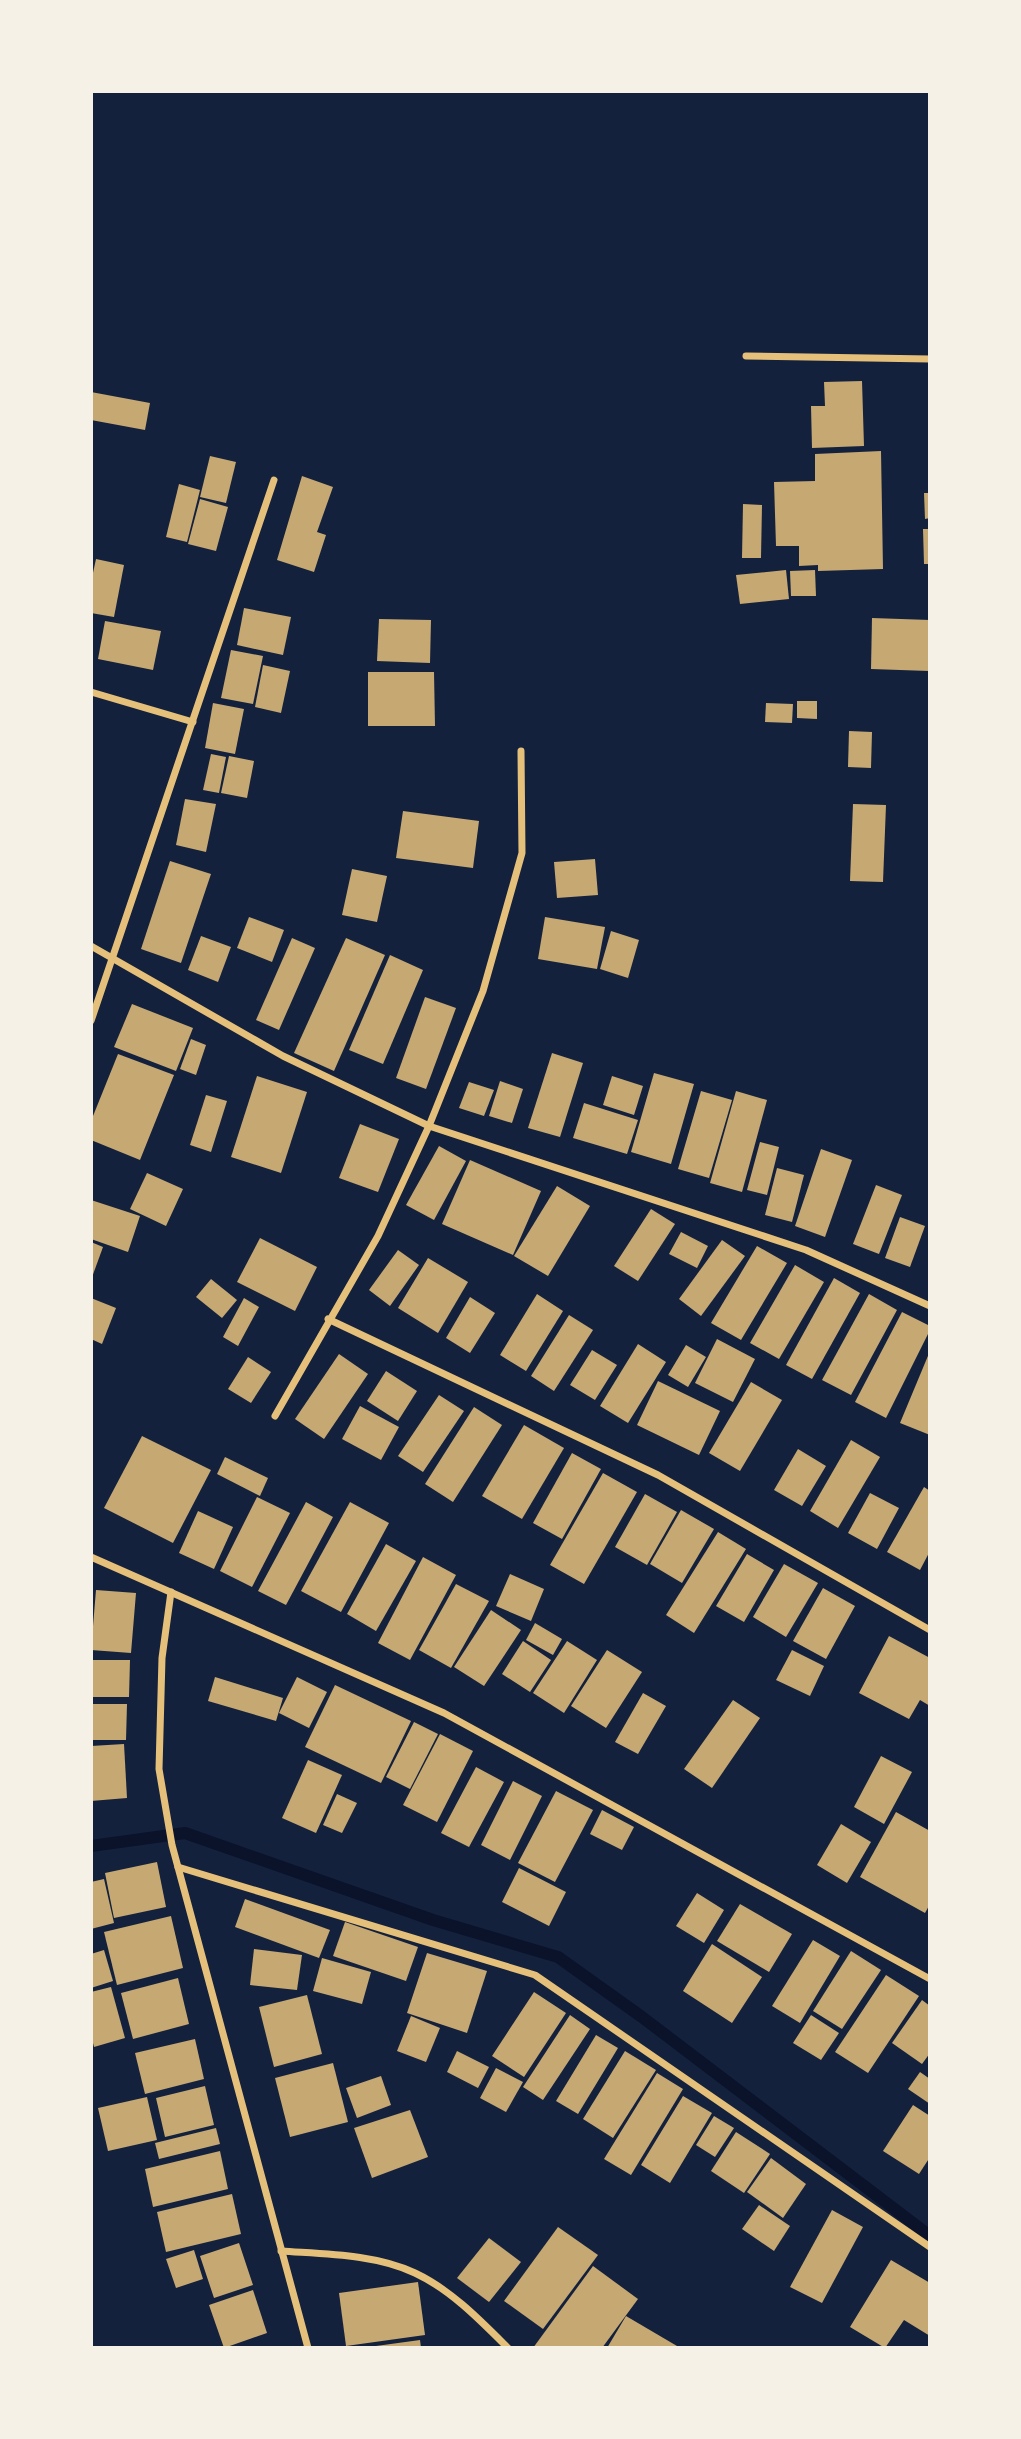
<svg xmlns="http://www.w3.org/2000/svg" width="1021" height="2439" font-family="'Golos Text',sans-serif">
<rect width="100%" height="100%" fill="#14213d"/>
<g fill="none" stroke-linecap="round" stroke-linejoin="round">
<path stroke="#0b132b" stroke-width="12" d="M91,1846L185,1833L433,1920L558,1957L642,2017L930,2236"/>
</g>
<g fill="#c6a872">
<path d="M862,381L864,446L812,448L811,406H825L824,382Z"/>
<path d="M91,392L150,403L145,430L91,420Z"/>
<path d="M881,451L883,569L818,571V565L799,566V546H776L774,482L815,481V454Z"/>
<path d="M210,456L236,462L226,503L200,497Z"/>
<path d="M302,476L333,487L317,532L326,535L314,572L277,560Z"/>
<path d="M179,484L200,490L187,542L166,537Z"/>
<path d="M924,493H930V518L925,519Z"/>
<path d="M200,499L228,507L216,551L188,544Z"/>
<path d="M743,504L762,505L761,558H742Z"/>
<path d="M923,529H930V564H924Z"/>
<path d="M96,559L124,565L114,617L91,613V582Z"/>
<path d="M786,570L789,599L740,604L736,575Z"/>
<path d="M815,570L816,596H791L790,571Z"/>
<path d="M244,608L291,617L283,655L237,645Z"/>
<path d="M872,618L930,620L929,671L871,669Z"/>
<path d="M379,619L431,620L430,663L377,661Z"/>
<path d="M105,621L161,631L153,670L98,659Z"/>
<path d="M231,650L263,656L253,704L221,698Z"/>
<path d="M263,665L290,671L281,713L255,707Z"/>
<path d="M368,672H434L435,726H368Z"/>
<path d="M797,701H817V719L797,718Z"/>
<path d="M213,703L244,709L235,754L205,748Z"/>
<path d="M766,703L793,704L792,723L765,722Z"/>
<path d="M849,731L872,732L871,768L848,767Z"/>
<path d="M211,754L226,757L219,793L203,790Z"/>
<path d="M229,756L254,761L247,798L221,793Z"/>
<path d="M185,799L216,804L206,852L176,845Z"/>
<path d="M853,804L886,805L883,882L850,881Z"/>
<path d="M403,811L479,821L473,868L396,858Z"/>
<path d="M595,859L598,895L557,898L554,862Z"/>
<path d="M170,861L211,874L181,963L141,949Z"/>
<path d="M352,869L387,876L377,922L342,915Z"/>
<path d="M249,917L284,930L272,962L237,948Z"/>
<path d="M545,917L605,927L597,969L538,959Z"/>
<path d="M611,931L639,940L628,978L600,969Z"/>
<path d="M201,936L231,947L218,982L188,970Z"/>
<path d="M292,938L315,948L279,1030L256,1020Z"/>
<path d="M346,938L385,955L334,1071L294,1053Z"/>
<path d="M390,955L423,970L383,1064L349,1050Z"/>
<path d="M425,997L456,1008L426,1089L396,1078Z"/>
<path d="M132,1004L193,1028L176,1071L114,1047Z"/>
<path d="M191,1039L206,1045L196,1075L180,1069Z"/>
<path d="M552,1053L583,1063L560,1137L528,1128Z"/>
<path d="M118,1054L174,1075L140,1160L91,1140V1121Z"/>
<path d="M654,1073L694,1084L671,1164L631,1152Z"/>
<path d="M257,1076L307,1092L281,1173L231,1157Z"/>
<path d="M612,1076L643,1086L634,1115L603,1105Z"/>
<path d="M500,1081L523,1089L512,1123L489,1116Z"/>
<path d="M469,1082L494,1090L484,1116L459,1108Z"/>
<path d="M701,1091L732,1100L709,1178L678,1169Z"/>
<path d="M736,1091L767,1100L742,1192L710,1183Z"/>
<path d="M206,1095L227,1101L211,1152L190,1145Z"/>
<path d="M584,1103L638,1120L627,1154L573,1138Z"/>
<path d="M360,1124L399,1139L378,1192L339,1178Z"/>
<path d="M760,1142L779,1147L767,1195L747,1190Z"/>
<path d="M439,1146L466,1161L434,1220L406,1205Z"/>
<path d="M821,1149L852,1160L825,1237L795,1226Z"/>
<path d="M470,1160L541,1191L513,1255L442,1224Z"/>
<path d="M777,1168L804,1175L792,1222L765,1215Z"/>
<path d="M147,1173L183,1189L166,1226L130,1209Z"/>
<path d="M876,1185L902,1195L879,1254L853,1244Z"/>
<path d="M557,1186L590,1206L548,1276L514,1256Z"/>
<path d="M91,1200L140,1216L128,1252L91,1239Z"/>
<path d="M651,1209L675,1224L638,1281L614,1266Z"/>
<path d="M900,1217L925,1226L910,1267L885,1258Z"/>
<path d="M681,1232L708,1246L697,1268L669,1254Z"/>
<path d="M260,1238L317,1267L295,1311L237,1282Z"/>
<path d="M722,1240L745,1256L701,1316L679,1299Z"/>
<path d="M91,1242L103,1247L91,1280Z"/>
<path d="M757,1246L787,1263L741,1340L711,1323Z"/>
<path d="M398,1250L419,1265L390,1306L369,1290Z"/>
<path d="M428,1258L468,1282L438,1333L398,1308Z"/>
<path d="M795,1265L824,1282L779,1359L750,1343Z"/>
<path d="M834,1278L860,1293L812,1379L786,1365Z"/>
<path d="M211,1279L237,1300L222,1318L196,1297Z"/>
<path d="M537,1294L563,1311L526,1371L500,1355Z"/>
<path d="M869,1294L897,1310L851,1395L822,1380Z"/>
<path d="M470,1297L495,1313L470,1353L446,1338Z"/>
<path d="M91,1298L116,1308L102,1344L91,1339Z"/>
<path d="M244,1298L259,1307L238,1346L223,1337Z"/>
<path d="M902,1312L930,1326V1330L886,1418L855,1402Z"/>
<path d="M569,1315L593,1330L554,1391L531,1376Z"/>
<path d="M717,1339L755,1359L733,1402L695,1383Z"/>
<path d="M638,1344L666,1362L628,1423L600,1406Z"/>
<path d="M686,1345L706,1357L688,1387L668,1375Z"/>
<path d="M592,1350L617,1365L595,1400L570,1385Z"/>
<path d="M930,1351V1435L900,1423Z"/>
<path d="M339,1354L368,1374L324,1439L295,1419Z"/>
<path d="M248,1357L271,1372L251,1403L228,1389Z"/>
<path d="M386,1371L417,1391L398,1421L367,1401Z"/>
<path d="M658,1381L720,1411L699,1455L637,1425Z"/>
<path d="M751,1382L782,1400L740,1471L709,1453Z"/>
<path d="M439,1395L464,1411L423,1472L398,1456Z"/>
<path d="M360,1406L399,1427L381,1460L342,1439Z"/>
<path d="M474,1407L502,1425L453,1502L425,1484Z"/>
<path d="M524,1425L564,1448L522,1519L482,1496Z"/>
<path d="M142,1436L211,1470L173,1543L104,1508Z"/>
<path d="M851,1440L880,1457L838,1528L810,1511Z"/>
<path d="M798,1449L826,1466L802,1506L774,1490Z"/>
<path d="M572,1453L601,1469L562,1539L533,1523Z"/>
<path d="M225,1457L268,1478L260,1496L217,1474Z"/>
<path d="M603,1473L637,1492L584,1584L550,1565Z"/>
<path d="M924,1487L930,1491V1551L920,1570L887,1552Z"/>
<path d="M870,1493L899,1508L877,1549L848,1533Z"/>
<path d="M645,1494L677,1512L647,1565L615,1547Z"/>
<path d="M257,1497L290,1513L252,1587L220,1571Z"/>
<path d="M306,1502L333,1517L286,1605L258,1591Z"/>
<path d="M350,1502L389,1523L341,1612L301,1591Z"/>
<path d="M681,1510L714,1529L682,1583L650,1564Z"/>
<path d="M198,1511L233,1527L214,1569L179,1553Z"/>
<path d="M718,1532L746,1549L694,1633L666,1615Z"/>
<path d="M386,1544L416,1561L376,1631L347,1614Z"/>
<path d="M747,1554L774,1570L744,1622L716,1606Z"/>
<path d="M423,1557L456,1575L410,1660L378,1643Z"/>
<path d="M784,1564L818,1583L786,1637L753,1617Z"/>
<path d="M510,1574L544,1589L531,1621L496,1606Z"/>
<path d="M456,1584L489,1601L451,1668L419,1650Z"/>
<path d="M823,1588L855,1606L826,1659L793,1641Z"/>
<path d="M96,1590L136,1593L131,1653L91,1650Z"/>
<path d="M491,1610L521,1630L484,1686L454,1667Z"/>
<path d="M535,1623L562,1639L553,1655L526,1640Z"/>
<path d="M889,1636L930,1658V1706L920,1700L909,1719L859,1693Z"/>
<path d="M523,1641L551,1660L530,1692L502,1674Z"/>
<path d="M567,1641L597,1660L564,1713L533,1693Z"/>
<path d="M607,1650L642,1672L606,1728L571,1706Z"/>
<path d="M792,1650L824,1666L810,1696L776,1680Z"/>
<path d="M91,1660H130L129,1697H91Z"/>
<path d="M215,1677L283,1698L276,1721L208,1701Z"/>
<path d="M297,1677L327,1692L309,1728L279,1713Z"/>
<path d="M335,1685L411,1721L381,1783L305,1747Z"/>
<path d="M643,1693L666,1706L638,1754L615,1742Z"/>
<path d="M733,1700L760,1718L712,1788L684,1769Z"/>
<path d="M91,1704H127L126,1740H91Z"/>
<path d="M414,1722L438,1734L410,1789L386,1777Z"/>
<path d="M440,1734L473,1751L437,1822L403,1805Z"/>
<path d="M124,1744L127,1798L91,1801V1746Z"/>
<path d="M881,1756L912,1772L884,1824L854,1807Z"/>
<path d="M308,1760L342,1775L316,1833L282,1818Z"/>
<path d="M476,1767L504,1782L469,1847L441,1833Z"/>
<path d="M513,1781L542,1796L510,1860L481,1845Z"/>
<path d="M556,1791L593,1810L555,1882L518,1863Z"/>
<path d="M337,1794L357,1803L342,1833L323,1825Z"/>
<path d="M602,1810L634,1827L622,1850L590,1834Z"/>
<path d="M896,1812L930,1831V1904L925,1913L860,1877Z"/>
<path d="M841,1824L871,1842L847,1883L817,1865Z"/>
<path d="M157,1862L166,1907L114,1918L105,1873Z"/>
<path d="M519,1868L566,1892L549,1926L502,1902Z"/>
<path d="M104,1879L114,1923L91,1929V1882Z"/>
<path d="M697,1893L724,1910L704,1943L676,1926Z"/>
<path d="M245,1899L330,1930L319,1958L235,1927Z"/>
<path d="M740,1904L792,1934L769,1972L717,1941Z"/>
<path d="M171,1916L183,1968L117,1985L104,1932Z"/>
<path d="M345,1922L418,1947L406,1981L333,1956Z"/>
<path d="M813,1940L840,1956L800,2023L772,2006Z"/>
<path d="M712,1944L762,1977L732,2023L683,1991Z"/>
<path d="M254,1949L302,1955L297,1990L250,1985Z"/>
<path d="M104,1950L113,1981L91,1988V1954Z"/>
<path d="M851,1951L881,1970L842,2029L813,2011Z"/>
<path d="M427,1953L487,1971L467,2033L407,2013Z"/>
<path d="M322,1958L371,1972L362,2004L313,1991Z"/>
<path d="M886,1975L919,1996L868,2073L835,2052Z"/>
<path d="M178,1978L189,2024L133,2039L121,1993Z"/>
<path d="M111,1987L125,2038L94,2047L91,2035V1992Z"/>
<path d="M534,1992L566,2013L524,2077L492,2056Z"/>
<path d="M307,1995L322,2054L274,2067L259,2007Z"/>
<path d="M922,2000L930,2006V2053L922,2064L892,2043Z"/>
<path d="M570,2015L590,2029L543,2100L523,2087Z"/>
<path d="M811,2015L839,2033L821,2060L793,2043Z"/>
<path d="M411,2016L440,2028L426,2062L397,2051Z"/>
<path d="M596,2035L618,2048L578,2114L556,2101Z"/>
<path d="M195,2039L204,2079L145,2094L135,2053Z"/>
<path d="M457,2051L489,2067L478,2088L447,2072Z"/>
<path d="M625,2051L656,2070L613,2138L583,2119Z"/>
<path d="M333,2063L348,2122L290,2137L275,2078Z"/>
<path d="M496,2068L523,2082L506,2112L480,2098Z"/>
<path d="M920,2072L930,2079V2104L908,2089Z"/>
<path d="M657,2073L683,2089L631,2175L604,2159Z"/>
<path d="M381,2076L391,2105L357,2118L346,2088Z"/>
<path d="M205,2086L214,2125L165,2137L156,2098Z"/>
<path d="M683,2096L712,2113L670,2183L641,2165Z"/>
<path d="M147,2097L157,2140L108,2151L98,2108Z"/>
<path d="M913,2105L930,2116V2157L919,2174L883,2151Z"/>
<path d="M410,2110L428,2157L372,2178L354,2128Z"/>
<path d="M714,2116L734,2128L715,2157L696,2145Z"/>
<path d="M216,2128L220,2144L159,2159L155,2143Z"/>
<path d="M736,2132L770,2154L744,2193L711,2171Z"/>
<path d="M220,2151L228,2189L153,2207L145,2169Z"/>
<path d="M771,2158L806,2184L783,2218L747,2192Z"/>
<path d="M232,2194L241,2234L166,2252L157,2212Z"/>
<path d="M759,2205L790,2226L774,2251L742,2229Z"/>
<path d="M832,2210L863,2227L822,2303L790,2287Z"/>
<path d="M558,2227L598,2255L543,2329L504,2301Z"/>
<path d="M489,2238L521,2262L489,2302L457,2278Z"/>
<path d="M239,2243L253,2285L214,2298L200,2256Z"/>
<path d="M194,2250L203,2279L176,2288L166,2259Z"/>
<path d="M891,2260L930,2283V2336L904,2320L885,2348L850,2327Z"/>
<path d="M593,2266L638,2299L602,2348H533Z"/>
<path d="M418,2282L425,2335L346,2346L339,2293Z"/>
<path d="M253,2290L267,2333L224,2348L209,2305Z"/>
<path d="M626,2316L677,2346L676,2348H607Z"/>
<path d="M420,2340L421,2348H376V2346Z"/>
</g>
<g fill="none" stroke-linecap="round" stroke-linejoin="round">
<g stroke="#e5c07b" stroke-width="7">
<path d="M746,356L930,359"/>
<path d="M91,692L193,722"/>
<path d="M91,946L283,1056L429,1126L806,1250L930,1306"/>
<path d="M91,1021L274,480"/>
<path d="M328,1319L658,1475L930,1630"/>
<path d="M275,1416L378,1236L429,1126L483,991L522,853L521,751"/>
<path d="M91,1557L444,1713L930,1979"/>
<path d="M171,1592L162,1658L159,1769L172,1845L308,2348"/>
<path d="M178,1867L535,1975L930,2247"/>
<path d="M281,2251C323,2254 376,2254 415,2273C451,2290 480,2320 508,2348"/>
</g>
</g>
<rect width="1021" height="2439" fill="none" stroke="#f6f1e7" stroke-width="186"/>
</svg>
